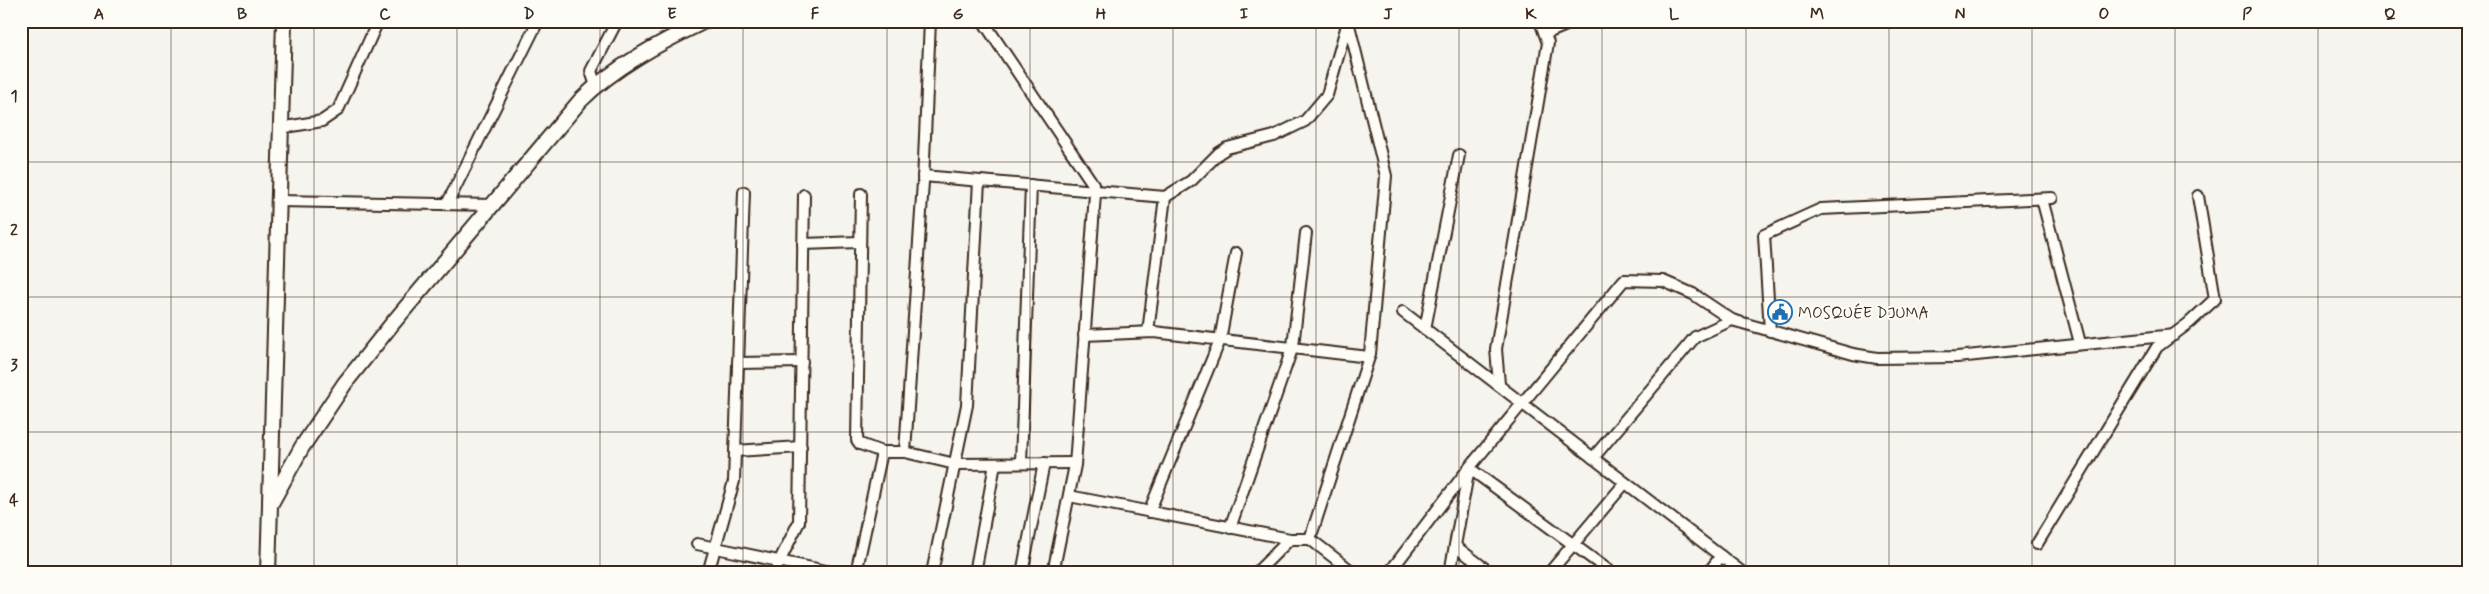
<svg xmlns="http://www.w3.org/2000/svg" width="2489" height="594" font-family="Mynerve,sans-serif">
<rect width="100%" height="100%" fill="#f5f4ee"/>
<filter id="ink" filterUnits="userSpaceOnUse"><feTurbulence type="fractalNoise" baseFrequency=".02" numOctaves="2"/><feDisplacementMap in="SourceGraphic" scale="10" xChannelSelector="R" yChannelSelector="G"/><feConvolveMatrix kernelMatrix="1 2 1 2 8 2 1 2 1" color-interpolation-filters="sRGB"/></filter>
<g filter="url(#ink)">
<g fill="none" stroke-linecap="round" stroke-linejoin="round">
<defs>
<g id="minor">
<path d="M983,21L1093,184L1095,194L1075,465L1053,573"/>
<path d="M1348,21L1386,176L1370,354L1310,539L1354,573"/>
<path d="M1545,34L1576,21"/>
<path d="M596,86L591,71L617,21"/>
<path d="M280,128L322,121L338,110L378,21"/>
<path d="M923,176L1165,197L1191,181L1219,153L1227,148L1274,136L1305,121L1327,95L1347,25"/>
<path d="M861,194L857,440L860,444L882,452H905L955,464L1075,463"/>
<path d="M2042,199L2080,343"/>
<path d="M279,201L493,205"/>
<path d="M447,204L538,21"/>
<path d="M803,244L859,242"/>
<path d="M1403,312L1743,573"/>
<path d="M1425,329L1459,155"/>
<path d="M1770,331L1764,235L1821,209L2052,198"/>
<path d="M1148,332L1165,197"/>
<path d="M1084,335L1154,332L1369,357"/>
<path d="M738,363L802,362"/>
<path d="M1499,384L1496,349L1548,43L1540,21"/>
<path d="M735,451L801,447"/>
<path d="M905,452L923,182L930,21"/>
<path d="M1593,458L1695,337L1732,320"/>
<path d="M1021,463L1031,185"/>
<path d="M1069,496L1290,539H1310"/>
<path d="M1149,512L1220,340L1236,253"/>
<path d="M1230,528L1293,346L1306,233"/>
<path d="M697,544L836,573"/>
<path d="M2037,544L2157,347L2189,323L2215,299L2198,196"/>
<path d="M1455,546L1491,573"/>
<path d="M708,573L734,481L744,192"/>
<path d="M776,573L778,564L799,522L804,195"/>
<path d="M856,573L882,452"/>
<path d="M932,573L967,405L979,181"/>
<path d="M975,573L995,464"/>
<path d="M1022,573L1044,463"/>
<path d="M1256,573L1290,539"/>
<path d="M1389,573L1469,468L1624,280L1663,281L1693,294L1732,320L1853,354L1877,358L1957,357L2174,335"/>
<path d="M1450,573L1469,468L1612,573"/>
<path d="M1549,573L1625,483"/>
<path d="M1708,573L1721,556"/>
</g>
<g id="tertiary">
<path d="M270,502L284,21"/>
<path d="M268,573L270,505L302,447L345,383L392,324L580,101C614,67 661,42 705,21"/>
</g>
</defs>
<use href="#minor" stroke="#3b2a1e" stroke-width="14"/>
<use href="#tertiary" stroke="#3b2a1e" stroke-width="18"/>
<use href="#minor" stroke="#fdfcf7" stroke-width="10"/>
<use href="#tertiary" stroke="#fdfcf7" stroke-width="14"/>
</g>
</g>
<path fill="none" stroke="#3b2a1e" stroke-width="1" stroke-opacity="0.55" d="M171,21V573M314,21V573M457,21V573M600,21V573M743,21V573M887,21V573M1030,21V573M1173,21V573M1316,21V573M1459,21V573M1602,21V573M1746,21V573M1889,21V573M2032,21V573M2175,21V573M2318,21V573M21,162H2468M21,297H2468M21,432H2468"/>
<defs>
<symbol id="civic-ring" viewBox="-11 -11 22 22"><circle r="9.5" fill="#fdfcf7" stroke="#1f6fb2" stroke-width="1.5"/><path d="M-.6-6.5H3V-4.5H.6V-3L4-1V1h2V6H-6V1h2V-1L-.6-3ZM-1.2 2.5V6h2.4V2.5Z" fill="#1f6fb2"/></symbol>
</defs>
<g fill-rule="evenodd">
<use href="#civic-ring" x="1766" y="298" width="28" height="28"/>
</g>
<g text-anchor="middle" stroke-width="4" stroke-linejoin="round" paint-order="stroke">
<g font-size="16" fill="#3b2a1e" stroke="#fdfcf7" text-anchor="start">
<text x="1798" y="318">MOSQUÉE DJUMA</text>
</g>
</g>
<rect width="2489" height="594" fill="none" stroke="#fdfcf7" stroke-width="55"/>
<rect x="28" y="28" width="2434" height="538" fill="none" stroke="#3b2a1e" stroke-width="2"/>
<g font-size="16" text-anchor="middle" font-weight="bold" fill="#3b2a1e">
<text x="99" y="19">A</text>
<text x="242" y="19">B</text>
<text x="385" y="19">C</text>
<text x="529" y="19">D</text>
<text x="672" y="19">E</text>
<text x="815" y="19">F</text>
<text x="958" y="19">G</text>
<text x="1101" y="19">H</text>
<text x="1244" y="19">I</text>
<text x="1388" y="19">J</text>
<text x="1531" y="19">K</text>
<text x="1674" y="19">L</text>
<text x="1817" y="19">M</text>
<text x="1960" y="19">N</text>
<text x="2104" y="19">O</text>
<text x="2247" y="19">P</text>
<text x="2390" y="19">Q</text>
<text x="14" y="101">1</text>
<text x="14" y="235">2</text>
<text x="14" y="370">3</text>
<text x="14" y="505">4</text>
</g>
</svg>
